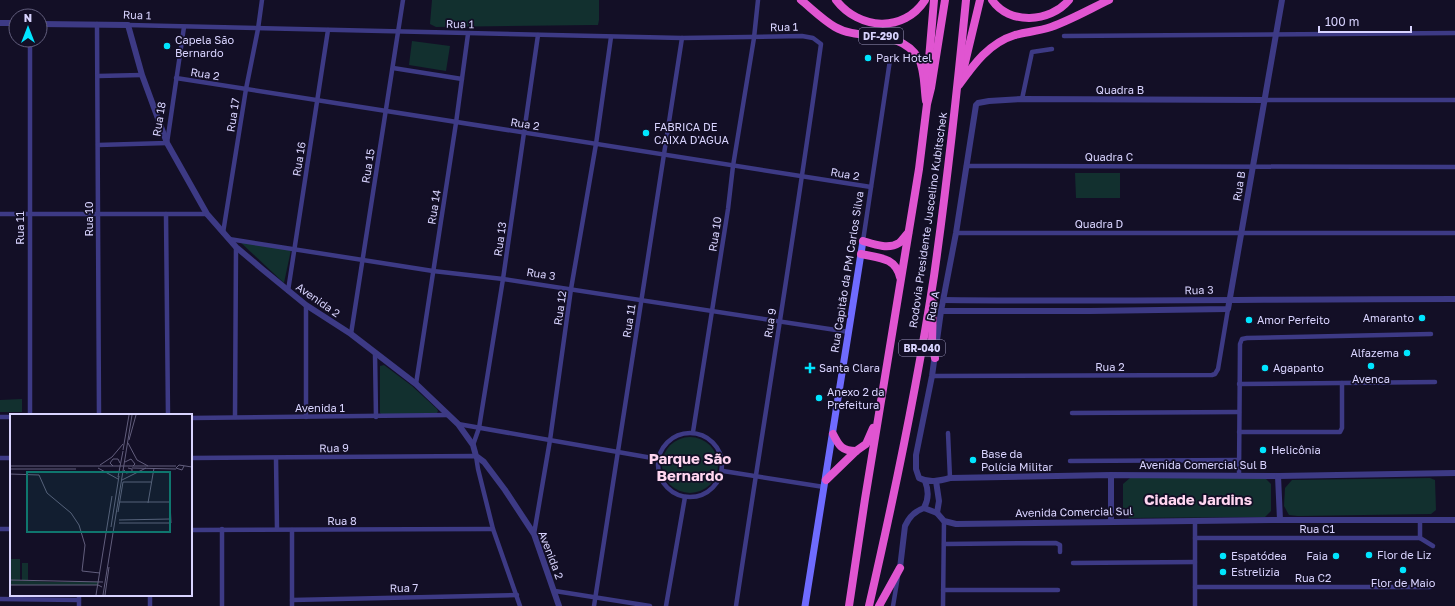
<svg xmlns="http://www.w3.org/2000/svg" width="1455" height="606" font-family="'Golos Text',sans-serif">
<rect width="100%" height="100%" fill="#130f26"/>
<g fill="#12302f">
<path d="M432,0H599V20L598,25H593L436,27L430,24Z"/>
<path d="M412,41L450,46L446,71L409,65Z"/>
<path d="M1075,173H1120V198H1076Z"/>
<path d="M239,241L291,250L284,283Z"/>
<path d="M384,365L412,386L437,409L438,411L436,415L383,416L380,413V366Z"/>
<path d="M22,399V412H0V400Z"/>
<circle cx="690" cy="465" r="28"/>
<path d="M1130,478H1265L1271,484V511L1265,517L1129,518L1123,511V484Z"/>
<path d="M1430,478L1435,480L1436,510L1431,514L1298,516L1289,515L1284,506L1285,488L1292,480Z"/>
</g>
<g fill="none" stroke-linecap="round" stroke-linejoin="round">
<g stroke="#3d3a85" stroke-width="4.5">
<path d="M97,24L99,415"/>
<path d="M128,25L682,38L802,36L813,38L821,44C795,232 764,419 736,606"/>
<path d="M1064,36L1455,33"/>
<path d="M30,40V415"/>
<path d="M393,68L462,79"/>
<path d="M98,76L142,75"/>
<path d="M176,78L871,187"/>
<path d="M1022,99L1032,52L1052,49"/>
<path d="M1265,100H1455"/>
<path d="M98,145L167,143L184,27"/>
<path d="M966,166L1455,167"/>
<path d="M0,214H207"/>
<path d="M166,214L168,415"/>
<path d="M223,233L246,89L258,29L262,0"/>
<path d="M956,233H1455"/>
<path d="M229,239L433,271L503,279L849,332"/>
<path d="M863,241L890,60"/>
<path d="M288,291L328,30"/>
<path d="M351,334L403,0"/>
<path d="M375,353L376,417"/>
<path d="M932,376L1212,375L1215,374L1218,369L1228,309"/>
<path d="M416,384L456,123L468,34"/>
<path d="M1239,384L1435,382"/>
<path d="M1072,413L1239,412"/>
<path d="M0,417H11"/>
<path d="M235,417L236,247"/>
<path d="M306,417V305"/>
<path d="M191,418L449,415"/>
<path d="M458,424L658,459"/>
<path d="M693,432L728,209L733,166L754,38L758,0"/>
<path d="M1239,432H1340L1342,428V383"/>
<circle cx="690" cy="465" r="32"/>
<path d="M948,433L950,478"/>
<path d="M473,445L479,428L503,279L538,35"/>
<path d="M0,458H11"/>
<path d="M191,458L476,456L478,469L493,529L520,606"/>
<path d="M276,458L277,529"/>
<path d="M1070,461L1239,460"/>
<path d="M723,471L824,487"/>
<path d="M1239,476L1240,344L1242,339L1247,338L1431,334"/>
<path d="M0,529H11"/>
<path d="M191,530L493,529"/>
<path d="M534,534L550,440L571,289L596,144L611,37"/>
<path d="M1195,538H1420V520"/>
<path d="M1420,538L1433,546"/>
<path d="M944,544L1056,543L1060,545V552"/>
<path d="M1073,563L1195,562"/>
<path d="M1195,587H1430"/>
<path d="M943,590H1058"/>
<path d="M555,591L650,606"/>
<path d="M79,595V606"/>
<path d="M0,599L79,600"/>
<path d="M292,600L517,595"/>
<path d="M150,606V595"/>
<path d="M222,606V529"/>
<path d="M292,606V530"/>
<path d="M594,606L682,38"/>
<path d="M666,606L685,497"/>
<path d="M893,606L898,576"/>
<path d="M943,606L944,521"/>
<path d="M1195,606V521"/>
</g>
<g stroke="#3d3a85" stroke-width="6">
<path d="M0,23H16"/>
<path d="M40,24L128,25L142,75L167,143L207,214L236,247L262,269L306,305L351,334L416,384L458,424L473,445L476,456L484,462L505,490L534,534L559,606"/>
<path d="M1265,100L1022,99L989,101L978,103L976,105L956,233L941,311L932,376L916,455V469L919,478C929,483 939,481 950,478L1111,475L1278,476L1455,473"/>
<path d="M944,300C1114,302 1285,299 1455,299"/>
<path d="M941,311H1090L1228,309L1282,0"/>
<path d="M1278,476L1280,520"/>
<path d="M936,481L939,501L937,513"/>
<path d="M924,508C929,499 929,491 925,481"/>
<path d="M1111,521V475"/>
<path d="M900,568L905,526C909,517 915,511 924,508L937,513L944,521L956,524L1280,520H1455"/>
</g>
<path stroke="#6f6bff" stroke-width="7" d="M805,606L863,241"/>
<g stroke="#e055d1" stroke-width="8">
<path d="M801,0C812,9 823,20 835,27C861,42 900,27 919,59C925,71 924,88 926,101"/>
<path d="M836,0C859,30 904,33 925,0"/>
<path d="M992,0C1009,25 1050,23 1069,0"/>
<path d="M963,71L980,0"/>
<path d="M927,83L934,0"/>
<path d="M959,85C974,64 989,43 1015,35C1027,32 1039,31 1051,27C1071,20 1090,9 1109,0"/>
<path d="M863,241C873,244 888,250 899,243C902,241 905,236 908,233"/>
<path d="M861,254C879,258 895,257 900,277"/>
<path d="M933,303L932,342L935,358"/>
<path d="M833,434C839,446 842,451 856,451"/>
<path d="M826,480L856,451L866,444L873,428"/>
<path d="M849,606L865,499L919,169L927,104L931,88L945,0"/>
<path d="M869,606C894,497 917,387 934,276C947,184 957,92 966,0"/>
<path d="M879,606L900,568"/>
</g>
</g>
<g fill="#00e5ff" stroke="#130f26" stroke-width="1.5">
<circle cx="167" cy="46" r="4"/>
<circle cx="868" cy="58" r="4"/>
<circle cx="646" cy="133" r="4"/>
<circle cx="1422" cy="318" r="4"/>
<circle cx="1249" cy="320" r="4"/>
<circle cx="1407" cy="353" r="4"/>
<circle cx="1371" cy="366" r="4"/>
<path d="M808 362h4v4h4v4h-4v4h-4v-4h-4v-4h4z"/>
<circle cx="1265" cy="368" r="4"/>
<circle cx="819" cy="398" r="4"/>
<circle cx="1263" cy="450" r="4"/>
<circle cx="973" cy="460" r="4"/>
<circle cx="1369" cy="555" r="4"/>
<circle cx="1223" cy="556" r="4"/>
<circle cx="1336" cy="556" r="4"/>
<circle cx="1403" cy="570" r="4"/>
<circle cx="1223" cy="572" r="4"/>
</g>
<g text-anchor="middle" stroke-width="3.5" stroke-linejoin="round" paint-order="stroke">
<g fill="#130f26" stroke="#9e99be" stroke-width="1">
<rect x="859" y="28" width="44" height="16" rx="3"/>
<rect x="899" y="340" width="46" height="16" rx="3"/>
</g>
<g font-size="10" font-weight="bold" fill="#d9d4ff">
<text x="881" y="40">DF-290</text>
<text x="922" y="352">BR-040</text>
</g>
<g font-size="11" fill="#d9d4ff" stroke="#130f26">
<text transform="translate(137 15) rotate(2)" y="4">Rua 1</text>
<text transform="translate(460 24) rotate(1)" y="4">Rua 1</text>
<text transform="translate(784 27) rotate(-1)" y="4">Rua 1</text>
<text transform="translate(205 74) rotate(9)" y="4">Rua 2</text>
<text x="1120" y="94">Quadra B</text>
<text transform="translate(233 115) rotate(-81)" y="4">Rua 17</text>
<text transform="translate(159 119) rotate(-81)" y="4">Rua 18</text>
<text transform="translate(525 124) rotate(9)" y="4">Rua 2</text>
<text x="1109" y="161">Quadra C</text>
<text transform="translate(299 159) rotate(-81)" y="4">Rua 16</text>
<text transform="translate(368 166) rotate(-81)" y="4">Rua 15</text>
<text transform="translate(845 174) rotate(10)" y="4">Rua 2</text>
<text transform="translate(1239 186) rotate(-81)" y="4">Rua B</text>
<text transform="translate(434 207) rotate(-81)" y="4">Rua 14</text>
<text transform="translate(89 219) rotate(-90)" y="4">Rua 10</text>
<text transform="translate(928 220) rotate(-82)" y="4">Rodovia Presidente Juscelino Kubitschek</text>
<text x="1099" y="228">Quadra D</text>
<text transform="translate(20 228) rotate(-90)" y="4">Rua 11</text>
<text transform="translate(715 234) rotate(-81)" y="4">Rua 10</text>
<text transform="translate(500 239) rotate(-82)" y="4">Rua 13</text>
<text transform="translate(847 272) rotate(-81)" y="4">Rua Capitão da PM Carlos Silva</text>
<text transform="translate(541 274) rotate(9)" y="4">Rua 3</text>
<text transform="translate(1199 290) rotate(-1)" y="4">Rua 3</text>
<text transform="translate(318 300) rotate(35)" y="4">Avenida 2</text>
<text transform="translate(933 306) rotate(-80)" y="4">Rua A</text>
<text transform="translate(560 308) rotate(-82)" y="4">Rua 12</text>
<text transform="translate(629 321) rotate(-81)" y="4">Rua 11</text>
<text transform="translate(770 323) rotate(-81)" y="4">Rua 9</text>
<text x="1110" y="371">Rua 2</text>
<text x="320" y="412">Avenida 1</text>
<text transform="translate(334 448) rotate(-1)" y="4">Rua 9</text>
<text x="1203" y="469">Avenida Comercial Sul B</text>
<text transform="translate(1074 512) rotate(-1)" y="4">Avenida Comercial Sul</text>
<text x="342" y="525">Rua 8</text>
<text x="1317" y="533">Rua C1</text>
<text transform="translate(551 555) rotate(69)" y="4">Avenida 2</text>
<text x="1313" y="582">Rua C2</text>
<text transform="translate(404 588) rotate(-1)" y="4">Rua 7</text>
</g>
<g font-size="11" fill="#d9d4ff" stroke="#130f26" text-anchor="start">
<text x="175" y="44">Capela São<tspan x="175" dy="13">Bernardo</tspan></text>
<text x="876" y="62">Park Hotel</text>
<text x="654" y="131">FABRICA DE<tspan x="654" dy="13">CAIXA D'AGUA</tspan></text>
<text x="1414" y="322" text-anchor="end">Amaranto</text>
<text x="1257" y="324">Amor Perfeito</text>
<text x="1399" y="357" text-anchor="end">Alfazema</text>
<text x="819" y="372">Santa Clara</text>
<text x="1273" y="372">Agapanto</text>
<text x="1371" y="383" text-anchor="middle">Avenca</text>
<text x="827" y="396">Anexo 2 da<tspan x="827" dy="13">Prefeitura</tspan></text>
<text x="1271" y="454">Helicônia</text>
<text x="981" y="458">Base da<tspan x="981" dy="13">Polícia Militar</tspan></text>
<text x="1377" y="559">Flor de Liz</text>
<text x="1231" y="560">Espatódea</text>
<text x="1328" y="560" text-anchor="end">Faia</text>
<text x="1231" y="576">Estrelizia</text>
<text x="1403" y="587" text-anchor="middle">Flor de Maio</text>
</g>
<g font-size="15" font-weight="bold" fill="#ffd6f0" stroke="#130f26">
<text x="690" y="464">Parque São<tspan x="690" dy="17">Bernardo</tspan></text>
<text x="1198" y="505">Cidade Jardins</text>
</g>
</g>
<g transform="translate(10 414)">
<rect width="182" height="182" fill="#130f26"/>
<path d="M0,145H10V166H0ZM12,149H18V166H12ZM0,166L44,168H89L88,171H0Z" fill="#12302f"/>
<path fill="none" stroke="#625e7d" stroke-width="1" d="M119,26L126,1M118,29L127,46L138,52M113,36L119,1M90,51L102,43L113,30M0,52H123L125,50L121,45L115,48M103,52L100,49L103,45H108L110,49M123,52H166M174,52L172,56L166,54L169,51L182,53M88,54L108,65M122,54L166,55M0,55H66M114,56L116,59L122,58V55L118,54M0,60L29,61L37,79L61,99L69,111L75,131L72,157L90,159M108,63L113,37M112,66L136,54M138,89L144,54M108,98L113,68H141M109,106L160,105M109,109H161L160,88H110M101,113L109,62M0,166L93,168M0,171H88L92,173M86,181L102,82M93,181L122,1M95,181L99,153"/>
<path fill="#0f766e" fill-opacity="0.15" stroke="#0f766e" stroke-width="2" d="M17,58H160V118H17Z"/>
<rect width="182" height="182" fill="none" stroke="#d9d4ff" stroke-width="2"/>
</g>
<g transform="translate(28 28)"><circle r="19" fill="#130f26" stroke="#625e7d"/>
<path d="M0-3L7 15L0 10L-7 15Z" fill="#00e5ff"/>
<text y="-6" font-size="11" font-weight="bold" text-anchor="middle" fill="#d9d4ff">N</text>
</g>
<path d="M1319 26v6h92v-6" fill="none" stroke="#d9d4ff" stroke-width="2"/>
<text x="1325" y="26" font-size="12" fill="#d9d4ff" stroke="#130f26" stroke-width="3" paint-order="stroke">100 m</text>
</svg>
